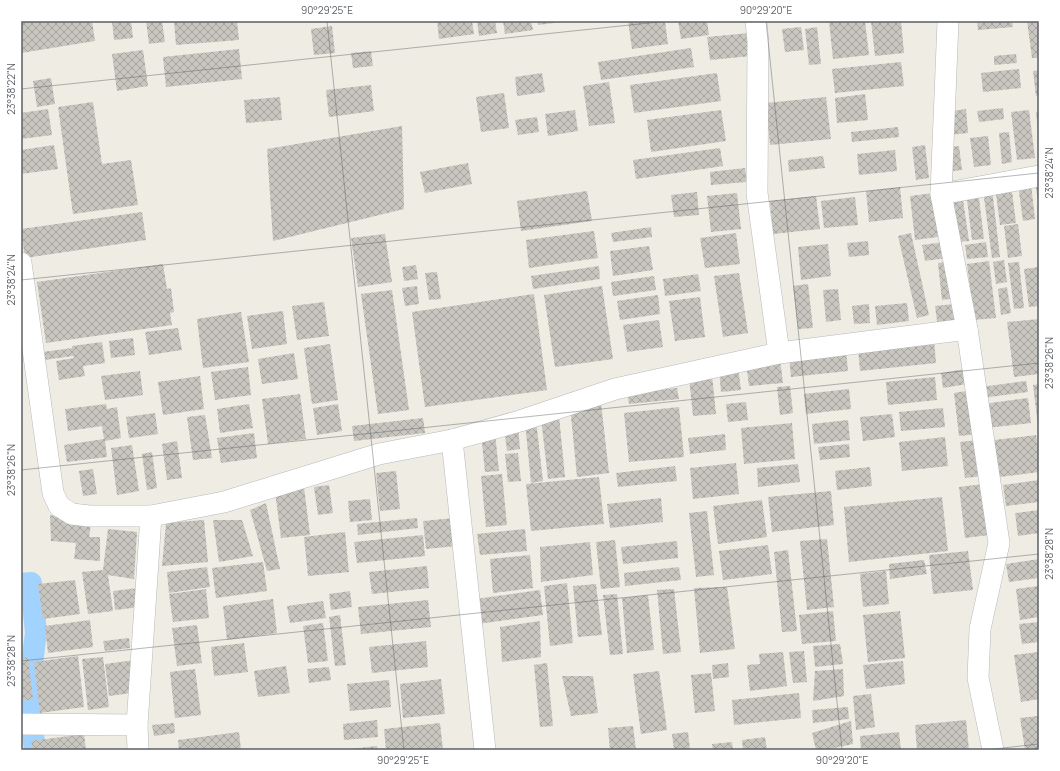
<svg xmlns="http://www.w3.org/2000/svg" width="1060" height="771" font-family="Manrope,sans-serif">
<defs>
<pattern id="building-cross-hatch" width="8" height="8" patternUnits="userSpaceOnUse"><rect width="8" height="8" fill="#c9c6c0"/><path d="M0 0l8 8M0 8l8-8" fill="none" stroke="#a6a4a0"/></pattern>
</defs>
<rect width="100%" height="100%" fill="#eeece3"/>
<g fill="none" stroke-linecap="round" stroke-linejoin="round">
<path stroke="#a2d3ff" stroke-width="22" d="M21,584L31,583L36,633L28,693L35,750"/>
</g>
<g fill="url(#building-cross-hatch)">
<path d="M21,21H92L95,41L21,53Z"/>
<path d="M112,21H131L133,38L114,40Z"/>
<path d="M146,21H162L165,42L149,44Z"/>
<path d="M174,21H237L239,40L176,45Z"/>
<path d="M437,21H472L474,34L439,39Z"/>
<path d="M477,21H495L497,33L479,36Z"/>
<path d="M503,21H531L533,30L505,34Z"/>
<path d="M537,21H562V22L538,25Z"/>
<path d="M628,21H665L668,44L632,49Z"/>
<path d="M678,21H707L709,35L681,39Z"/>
<path d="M829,21H865L869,55L833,59Z"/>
<path d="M871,21H901L904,53L875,56Z"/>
<path d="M977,21H1012L1013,27L978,30Z"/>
<path d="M1027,21H1039V58H1032Z"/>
<path d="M332,26L335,53L314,55L311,29Z"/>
<path d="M801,27L804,50L785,52L782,29Z"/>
<path d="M817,27L821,64L809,65L805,29Z"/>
<path d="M749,33L751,56L710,60L707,37Z"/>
<path d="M691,48L694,67L601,80L598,62Z"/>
<path d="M239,49L242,79L166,87L163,57Z"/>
<path d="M143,50L148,86L117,91L112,54Z"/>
<path d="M371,51L373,66L353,68L351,53Z"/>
<path d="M1016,54L1017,63L994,65V56Z"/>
<path d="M901,62L904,86L835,93L832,69Z"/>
<path d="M1019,69L1021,88L983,92L981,73Z"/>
<path d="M1039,70V95L1036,96L1033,71Z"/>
<path d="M542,73L545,92L517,96L515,77Z"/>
<path d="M717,73L721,101L634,113L630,85Z"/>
<path d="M51,78L55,104L37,107L33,81Z"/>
<path d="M609,82L615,123L589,126L583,86Z"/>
<path d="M371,85L374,111L329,117L326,90Z"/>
<path d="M504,93L509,128L481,132L476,97Z"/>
<path d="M865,94L868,120L837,123L835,98Z"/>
<path d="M280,97L282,120L246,123L244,100Z"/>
<path d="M826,97L831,139L770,145L766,103Z"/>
<path d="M93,102L102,164L131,160L138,205L73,214L58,107Z"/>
<path d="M1003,108L1004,119L979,122L977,111Z"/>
<path d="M48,109L52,135L21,139V113Z"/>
<path d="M966,109L968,133L949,135L946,112Z"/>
<path d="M575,110L578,131L548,136L545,114Z"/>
<path d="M721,110L726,141L651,152L647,120Z"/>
<path d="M1029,110L1035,158L1017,160L1011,112Z"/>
<path d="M1036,112H1039V129H1038Z"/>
<path d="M537,117L539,132L518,135L515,120Z"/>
<path d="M402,126L404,209L273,241L267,149Z"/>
<path d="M898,127L899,137L852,142L851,132Z"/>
<path d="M1009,132L1012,162L1002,164L999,133Z"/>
<path d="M988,136L991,165L974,167L970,138Z"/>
<path d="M54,145L58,169L21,174V150Z"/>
<path d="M925,145L929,178L916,180L912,147Z"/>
<path d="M959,146L962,170L946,172L943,148Z"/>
<path d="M720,148L723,166L636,179L633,160Z"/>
<path d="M895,150L897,171L859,175L857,154Z"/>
<path d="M823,156L825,168L789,172L788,160Z"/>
<path d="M468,163L472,184L425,193L420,172Z"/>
<path d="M745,168L747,182L711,185L710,172Z"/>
<path d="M1039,181V202H1038L1035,182Z"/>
<path d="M1011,184L1016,223L1000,225L995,186Z"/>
<path d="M1031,184L1035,219L1023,221L1018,185Z"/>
<path d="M900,187L903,218L869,222L866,191Z"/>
<path d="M992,189L1000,257L992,258L983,190Z"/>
<path d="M978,190L984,239L972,240L966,192Z"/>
<path d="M587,191L592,221L521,231L517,201Z"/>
<path d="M697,192L699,215L674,217L671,195Z"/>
<path d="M737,193L741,229L711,232L707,196Z"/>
<path d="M933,193L938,237L915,240L910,196Z"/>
<path d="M816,196L820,229L773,234L770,201Z"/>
<path d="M855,197L858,225L824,228L821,201Z"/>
<path d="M963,200L969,241L958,242L953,201Z"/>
<path d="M142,212L146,240L25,258L21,229Z"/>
<path d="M1018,224L1022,256L1008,258L1004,226Z"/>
<path d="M651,227L652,237L613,242L611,233Z"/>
<path d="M594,231L598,258L529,268L526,240Z"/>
<path d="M736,233L740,264L705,268L700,238Z"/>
<path d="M911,233L929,315L917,318L898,236Z"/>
<path d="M385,234L392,282L358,287L351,238Z"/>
<path d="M868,241L869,255L849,257L847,243Z"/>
<path d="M944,242L947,258L925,261L922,245Z"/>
<path d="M986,242L988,257L967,259L965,245Z"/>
<path d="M828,244L831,276L801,280L798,247Z"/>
<path d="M649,246L653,270L613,276L610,251Z"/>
<path d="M1004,260L1007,282L996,284L993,262Z"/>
<path d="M951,261L956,298L942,300L938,263Z"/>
<path d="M989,261L996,318L974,320L967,264Z"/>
<path d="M1019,262L1024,308L1014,309L1008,263Z"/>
<path d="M163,264L167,289L171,288L174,312L170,313L172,325L46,343L37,282Z"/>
<path d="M416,265L418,279L404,281L402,267Z"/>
<path d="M599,266L600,279L533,289L531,276Z"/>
<path d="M1039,267V306L1029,307L1024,269Z"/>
<path d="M437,272L441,299L429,300L425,273Z"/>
<path d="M739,273L748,333L723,337L714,276Z"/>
<path d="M698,274L701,291L665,296L663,279Z"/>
<path d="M654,276L656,290L613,296L611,282Z"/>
<path d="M808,284L813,328L798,329L793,286Z"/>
<path d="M417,286L419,304L405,306L402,288Z"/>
<path d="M602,286L613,359L555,367L544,295Z"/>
<path d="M1007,287L1011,313L1001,315L998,289Z"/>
<path d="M838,289L841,320L826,322L823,290Z"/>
<path d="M392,290L409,410L378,414L361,294Z"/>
<path d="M534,294L547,390L425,407L412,312Z"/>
<path d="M658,295L660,314L620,320L617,301Z"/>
<path d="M700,297L705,337L675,341L669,301Z"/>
<path d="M324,302L329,336L297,340L292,306Z"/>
<path d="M907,303L909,321L877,325L875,306Z"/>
<path d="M869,304L870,323L854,324L852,306Z"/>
<path d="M954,304L956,326L938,328L935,306Z"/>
<path d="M283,311L287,344L252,349L247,316Z"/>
<path d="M241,312L249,362L203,368L197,319Z"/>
<path d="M1039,319V374L1014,377L1007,322Z"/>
<path d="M659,320L663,347L627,352L623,325Z"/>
<path d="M178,328L182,350L149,355L145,332Z"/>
<path d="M133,338L135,355L111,358L109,341Z"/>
<path d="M934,340L936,363L860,371L858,348Z"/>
<path d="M102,342L105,363L83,366L85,376L59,380L56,361L74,358L73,356L44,360L43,352L72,348V346Z"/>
<path d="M330,344L338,400L312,404L304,348Z"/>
<path d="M846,350L848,371L791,377L789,356Z"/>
<path d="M294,353L298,379L262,384L258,359Z"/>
<path d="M780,358L783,383L749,386L746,362Z"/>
<path d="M248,367L251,395L215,400L211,372Z"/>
<path d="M738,367L741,390L721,392L719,369Z"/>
<path d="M965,369L967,384L943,388L941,373Z"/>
<path d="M140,371L143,395L105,400L101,376Z"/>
<path d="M712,375L716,414L693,416L689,378Z"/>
<path d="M200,376L204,409L163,415L158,382Z"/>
<path d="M935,377L937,400L888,405L886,382Z"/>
<path d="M1026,381L1028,392L982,398L981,387Z"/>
<path d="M1039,384V426H1038L1033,385Z"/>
<path d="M790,386L793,413L780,415L777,387Z"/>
<path d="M677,388L679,399L629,404L627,393Z"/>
<path d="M849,389L851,409L806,414L804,394Z"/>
<path d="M972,390L978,434L959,436L954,393Z"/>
<path d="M300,394L306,439L268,444L262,399Z"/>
<path d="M1028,398L1031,423L986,428L983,404Z"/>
<path d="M746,402L748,420L728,422L726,404Z"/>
<path d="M601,403L609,473L577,477L570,406Z"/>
<path d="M106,404L107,409L117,407L121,438L105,441L107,457L67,462L64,445L104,439L102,426L68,431L65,409Z"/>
<path d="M249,404L253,428L220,433L217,409Z"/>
<path d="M338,404L342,431L317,435L313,408Z"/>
<path d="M679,407L684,457L629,462L624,413Z"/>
<path d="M943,408L945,427L901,431L899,412Z"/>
<path d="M155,413L158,434L129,438L126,417Z"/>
<path d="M892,414L895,437L863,441L860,417Z"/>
<path d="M205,415L212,458L193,460L187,417Z"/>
<path d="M559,416L565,477L548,479L541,418Z"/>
<path d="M423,418L425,433L354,441L352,426Z"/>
<path d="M536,420L543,481L531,483L525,422Z"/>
<path d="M848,420L850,440L814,444L812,424Z"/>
<path d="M792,423L795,459L744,464L741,428Z"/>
<path d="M518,426L520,449L507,451L504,427Z"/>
<path d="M254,433L257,458L221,463L217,438Z"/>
<path d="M495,433L499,471L485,472L481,434Z"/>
<path d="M725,434L726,450L690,454L688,438Z"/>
<path d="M1036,435L1039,454V472L991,478L986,441Z"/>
<path d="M945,437L948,466L902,471L899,442Z"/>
<path d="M978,440L983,476L965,478L960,442Z"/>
<path d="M177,441L182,478L167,480L162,444Z"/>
<path d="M849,444L850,457L820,460L818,447Z"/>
<path d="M132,445L139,491L117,495L111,448Z"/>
<path d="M152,452L157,488L147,490L142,454Z"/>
<path d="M518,453L521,481L508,482L505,454Z"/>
<path d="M736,463L739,494L693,499L690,468Z"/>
<path d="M798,464L800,482L758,487L757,468Z"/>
<path d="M675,466L677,481L618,487L616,473Z"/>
<path d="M870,467L872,486L837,490L835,471Z"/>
<path d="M93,469L97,494L83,496L79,471Z"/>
<path d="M396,471L400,509L380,511L376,473Z"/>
<path d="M502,474L507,525L486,527L481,476Z"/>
<path d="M599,477L604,524L531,531L526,484Z"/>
<path d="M1039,480V502L1006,506L1003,485Z"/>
<path d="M983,484L989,535L965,538L959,487Z"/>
<path d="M329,485L333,513L318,515L314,487Z"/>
<path d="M304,487L310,535L281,538L275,491Z"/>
<path d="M831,491L834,525L772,532L768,497Z"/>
<path d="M942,497L948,551L849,562L844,507Z"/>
<path d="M661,498L663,522L610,528L607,504Z"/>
<path d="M370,499L372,520L350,522L348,501Z"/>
<path d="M762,500L767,537L718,544L713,506Z"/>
<path d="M266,503L280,569L267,571L250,510Z"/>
<path d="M1039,510V533L1018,536L1015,513Z"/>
<path d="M707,511L714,575L696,577L689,513Z"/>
<path d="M50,515L91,525L89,537H100V561L74,559L76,543L51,541Z"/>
<path d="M417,518L418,528L358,535L357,524Z"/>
<path d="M454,518L457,546L426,549L423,521Z"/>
<path d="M204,520L208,562L162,566L166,523Z"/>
<path d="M213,520H242L253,556L219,562Z"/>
<path d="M108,529L137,532L134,579L108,575L113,611L88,614L82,572L103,570Z"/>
<path d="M525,529L527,551L480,555L477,534Z"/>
<path d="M345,532L349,572L308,576L304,537Z"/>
<path d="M423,535L425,556L357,563L354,542Z"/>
<path d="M827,539L834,607L807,610L800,541Z"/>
<path d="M615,540L620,587L601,589L596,542Z"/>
<path d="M677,541L678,558L623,564L621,547Z"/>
<path d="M590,542L593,575L541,582L540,547Z"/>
<path d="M768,545L772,574L723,580L719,551Z"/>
<path d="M788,550L797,631L782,632L774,552Z"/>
<path d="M968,551L973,590L933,594L929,555Z"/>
<path d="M530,555L533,588L493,593L490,559Z"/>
<path d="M1039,559V578L1009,582L1006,564Z"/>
<path d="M924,560L927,574L890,579L889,564Z"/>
<path d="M263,562L267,591L216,598L212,568Z"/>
<path d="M427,566L429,588L372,594L369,572Z"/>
<path d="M207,567L210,587L169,593L167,572Z"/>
<path d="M679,567L681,580L625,586L624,573Z"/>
<path d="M886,571L889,604L863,607L860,574Z"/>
<path d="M75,580L80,614L43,619L38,584Z"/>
<path d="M567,583L573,643L550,646L544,586Z"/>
<path d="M596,584L602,635L578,637L573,586Z"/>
<path d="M1039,586V617L1020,620L1016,589Z"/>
<path d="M727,587L735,649L700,653L694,588Z"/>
<path d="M138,588L140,607L115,610L113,591Z"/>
<path d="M206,589L209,618L173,622L169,594Z"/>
<path d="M674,589L681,652L663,654L657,590Z"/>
<path d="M540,590L543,615L478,624L475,599Z"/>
<path d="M350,591L352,607L331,610L329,594Z"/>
<path d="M617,594L623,654L610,655L603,595Z"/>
<path d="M648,595L654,650L627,653L622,598Z"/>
<path d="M273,599L277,633L227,640L223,606Z"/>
<path d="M428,600L431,627L361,634L358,607Z"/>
<path d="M323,601L326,618L290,623L287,606Z"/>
<path d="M833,611L836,641L802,644L799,615Z"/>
<path d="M900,611L905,658L868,662L863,615Z"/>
<path d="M340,615L346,665L335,666L329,617Z"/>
<path d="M90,620L93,647L48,653L45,626Z"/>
<path d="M540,621L541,657L502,662L500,627Z"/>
<path d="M1039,622V642L1022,644L1019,624Z"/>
<path d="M323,623L328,661L308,663L303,626Z"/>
<path d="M197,625L202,663L177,666L172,628Z"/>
<path d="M129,638L130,648L105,651L103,641Z"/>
<path d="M426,641L428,667L372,673L369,647Z"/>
<path d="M244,643L248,672L214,676L211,647Z"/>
<path d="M840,644L843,664L815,667L813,646Z"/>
<path d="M804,651L807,682L793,683L789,652Z"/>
<path d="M783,652L787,686L750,691L747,665L760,664L759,654Z"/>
<path d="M1039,652V699L1021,702L1014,655Z"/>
<path d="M78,656L84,707L40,713L34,662Z"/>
<path d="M28,657L33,699L21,701V658Z"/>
<path d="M103,657L109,707L88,710L82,659Z"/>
<path d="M135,660L139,692L109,696L105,664Z"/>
<path d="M903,661L905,684L866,689L863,665Z"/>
<path d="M547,663L553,726L540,727L534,665Z"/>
<path d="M728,663L729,677L713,679L712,665Z"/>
<path d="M286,666L290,693L258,697L254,671Z"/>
<path d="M329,667L331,680L309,683L307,669Z"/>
<path d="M195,669L201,715L175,718L170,672Z"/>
<path d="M843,669L844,696L813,701L815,671Z"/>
<path d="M659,671L667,730L641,734L633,674Z"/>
<path d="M711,673L715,711L695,713L691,675Z"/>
<path d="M562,676H593L598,713L571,716Z"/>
<path d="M441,679L445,714L403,718L400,684Z"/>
<path d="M389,680L391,707L350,711L347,684Z"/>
<path d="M799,693L801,718L734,725L732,700Z"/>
<path d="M871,694L875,727L856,730L853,696Z"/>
<path d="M848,707L849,719L813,723L812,710Z"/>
<path d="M1038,716L1039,750H1025L1020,718Z"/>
<path d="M377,720L378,737L344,740L343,724Z"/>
<path d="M966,720L969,750H917L915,725Z"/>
<path d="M851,721L853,744L825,750H816L812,733Z"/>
<path d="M174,723L175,733L154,736L152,725Z"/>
<path d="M440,723L443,750H386L384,729Z"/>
<path d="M633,726L636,750H610L608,728Z"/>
<path d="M239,732L241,750H179L178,740Z"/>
<path d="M688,732L690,750H674L672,734Z"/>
<path d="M899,732L901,750H861L860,736Z"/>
<path d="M84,734L86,750H33L31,741Z"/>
<path d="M765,737L767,750H743L742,740Z"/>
<path d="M732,742L733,750H713L712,744Z"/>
<path d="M377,746L378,750H350V749Z"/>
</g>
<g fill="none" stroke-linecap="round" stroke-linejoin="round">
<defs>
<g id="minor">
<path d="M756,21L758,42L757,193L779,353"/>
<path d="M941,194L948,21"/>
<path d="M21,263L53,493L59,506L72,514L89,516H151L224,502L379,454L452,440L520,421L615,389L779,353L967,329L941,194L1039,176"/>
<path d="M967,329L999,543L980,629L978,678L993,750"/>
<path d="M452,440L485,750"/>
<path d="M21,724L137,725"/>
<path d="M138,750L137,725L151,516"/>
</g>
</defs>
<use href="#minor" stroke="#b6b9bd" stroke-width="22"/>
<use href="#minor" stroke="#fff" stroke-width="21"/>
</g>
<path fill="none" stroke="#5b5f64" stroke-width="1" stroke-opacity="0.45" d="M327,21L404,750M766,21L842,750M21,89L668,21M21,280L1039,173M21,470L1039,363M21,661L1039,554M985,750L1039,744"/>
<rect width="1060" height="771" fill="none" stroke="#ffffff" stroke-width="44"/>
<rect x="22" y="22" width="1016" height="727" fill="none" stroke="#5b5f64" stroke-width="1.5"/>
<g font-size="10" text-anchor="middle" fill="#5b5f64">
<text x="327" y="14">90°29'25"E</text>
<text x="766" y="14">90°29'20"E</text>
<text transform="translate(11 89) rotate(-90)" y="4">23°38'22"N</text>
<text transform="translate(1049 173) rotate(-90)" y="4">23°38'24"N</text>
<text transform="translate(11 280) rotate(-90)" y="4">23°38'24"N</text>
<text transform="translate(1049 363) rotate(-90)" y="4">23°38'26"N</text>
<text transform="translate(11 470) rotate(-90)" y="4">23°38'26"N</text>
<text transform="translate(1049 554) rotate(-90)" y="4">23°38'28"N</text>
<text transform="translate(11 661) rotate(-90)" y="4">23°38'28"N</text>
<text x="403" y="764">90°29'25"E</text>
<text x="842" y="764">90°29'20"E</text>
</g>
</svg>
